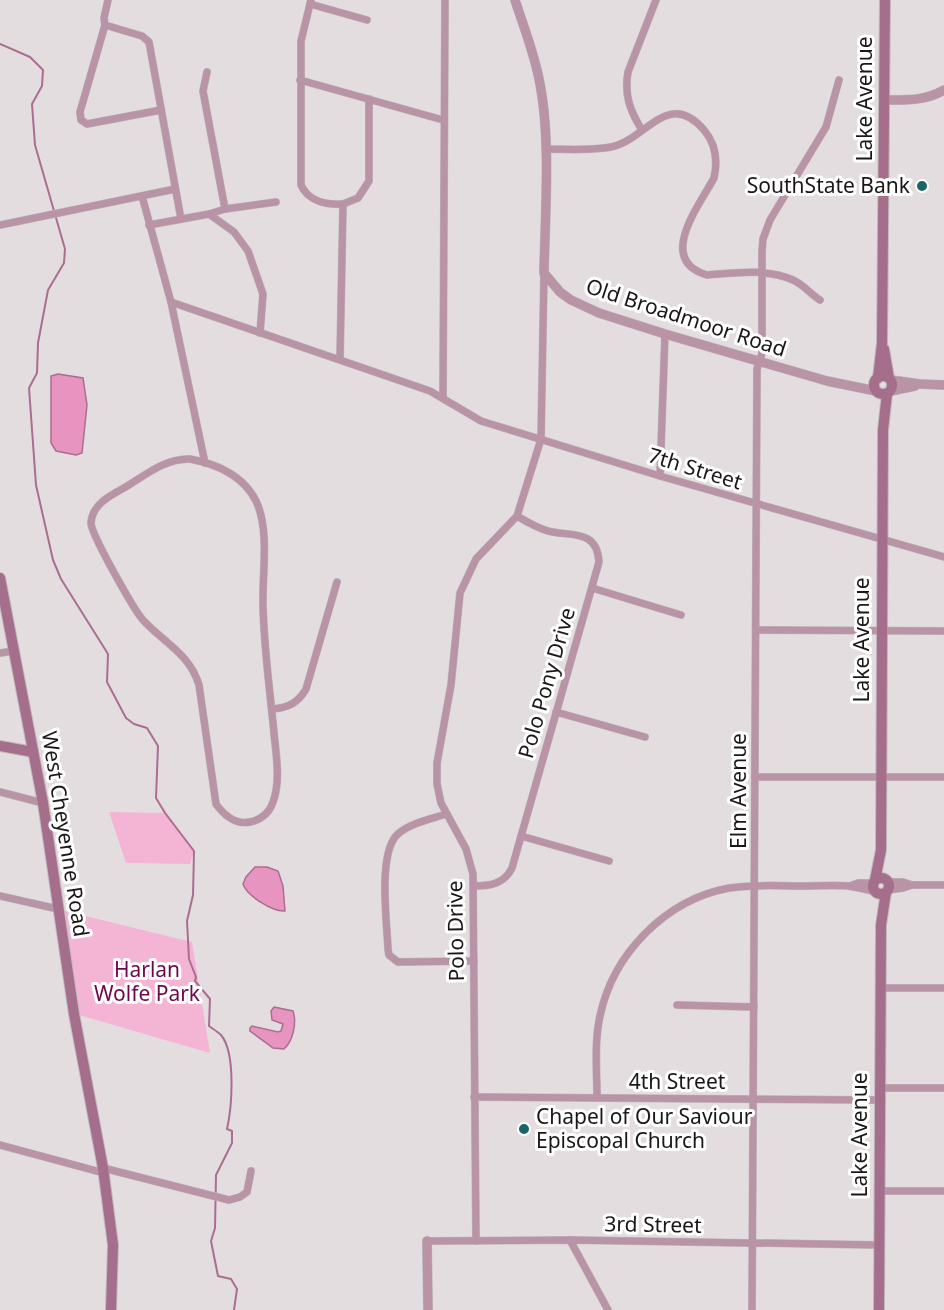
<svg xmlns="http://www.w3.org/2000/svg" width="944" height="1310" font-family="'Noto Sans',sans-serif">
<rect width="100%" height="100%" fill="#e4dde0"/>
<g fill="#f4b5d5">
<path d="M156,798L194,851L190,864L126,863L109,812L164,813Z"/>
<path d="M65,911L192,942L210,1053L79,1015Z"/>
</g>
<g fill="#e894c1" stroke="#aa6e8f" stroke-width="1.5">
<path d="M58,374L83,378L87,405L82,453L76,455L56,451L51,443V376Z"/>
<path d="M255,867H267L278,871L283,886L285,911C273,912 247,896 243,884L246,877Z"/>
<path d="M274,1007L293,1011C297,1023 293,1041 284,1049L273,1048L250,1031V1028L252,1026L278,1032L281,1031L283,1024L272,1020L271,1011Z"/>
</g>
<g fill="none" stroke-linecap="round" stroke-linejoin="round">
<path stroke="#aa6e8f" stroke-width="2" d="M0,44L30,57L43,70L42,86L32,104L35,145L65,249L64,263L48,290L38,343L37,373L29,388L36,485L53,560L61,579L108,654L107,682L126,718L134,724L147,728L158,746L156,798L165,813L194,851L193,895L187,921L189,959L196,977L195,981L210,999L209,1026C213,1029 218,1032 221,1035C236,1053 232,1107 227,1129L232,1131V1143L216,1175L215,1228L211,1241L218,1276L231,1279L237,1289L234,1310"/>
<defs>
<g id="minor">
<path d="M108,0L104,18L105,25L80,112L81,120L87,124L161,110"/>
<path d="M311,0L301,41V185C308,201 326,205 343,204"/>
<path d="M310,4L367,20"/>
<path d="M105,25L142,36L149,42L181,219"/>
<path d="M207,72L203,91L225,209"/>
<path d="M300,80L443,120"/>
<path d="M642,130C630,111 624,95 628,72L656,0"/>
<path d="M546,149C567,149 590,151 611,147C646,140 668,88 704,130C716,144 718,160 714,178C699,206 656,260 707,275C735,273 767,268 793,280C803,284 810,294 820,300"/>
<path d="M142,196L171,302L430,391L481,421L660,476L944,557"/>
<path d="M209,214L225,209L276,202"/>
<path d="M0,225L175,189"/>
<path d="M149,225L209,214L234,232L248,251L263,294L260,333"/>
<path d="M171,302L205,463"/>
<path d="M340,359L343,204L358,198L369,181V99"/>
<path d="M443,398L445,0"/>
<path d="M190,459C217,464 243,475 256,501C270,530 262,574 263,606C264,649 270,691 274,733C276,755 281,780 273,802C270,812 261,820 250,822C236,825 224,815 216,804L199,685C190,654 163,642 143,620C134,610 91,534 91,523C92,505 109,496 124,488C144,476 165,458 190,459Z"/>
<path d="M660,476L665,334"/>
<path d="M592,588L681,615"/>
<path d="M756,630L944,631"/>
<path d="M0,653L13,651"/>
<path d="M272,709C288,708 298,703 306,689L337,582"/>
<path d="M556,712L645,737"/>
<path d="M755,777H944"/>
<path d="M0,792L43,803"/>
<path d="M446,814C431,819 411,823 399,833C377,850 387,922 388,949L389,955L398,962L474,961"/>
<path d="M521,836L609,861"/>
<path d="M889,882H903L912,885H944"/>
<path d="M474,886C490,886 504,884 512,868L599,562C597,528 570,537 548,531C537,528 527,522 517,516"/>
<path d="M850,886L858,883H873"/>
<path d="M888,890L903,888L912,885"/>
<path d="M0,896L58,909"/>
<path d="M880,988H944"/>
<path d="M677,1005L754,1007"/>
<path d="M880,1088H944"/>
<path d="M474,1097L880,1100"/>
<path d="M597,1098C597,1072 594,1043 600,1016C613,954 665,900 729,888C753,884 778,886 802,886C817,886 833,885 848,886C856,887 865,890 875,891"/>
<path d="M0,1145L104,1173"/>
<path d="M103,1168L229,1200L240,1197L247,1192L251,1171"/>
<path d="M879,1191H944"/>
<path d="M570,1240L608,1310"/>
<path d="M427,1241L570,1240L879,1245"/>
<path d="M476,1241L473,874L466,849L441,803L437,784V763L451,685L460,593L476,559L517,516L541,439L544,273"/>
<path d="M752,1310L757,369L762,353V251L763,239L770,220L826,127L839,80"/>
</g>
<g id="tertiary">
<path d="M515,0C524,28 535,55 540,84C551,141 545,214 544,273L560,292L571,300L599,313L665,334L827,381L876,391"/>
<path d="M885,100C906,100 925,101 944,90"/>
<path d="M891,380L920,384L944,385"/>
<path d="M891,391L915,386"/>
<path d="M427,1241L428,1310"/>
</g>
<g id="secondary">
<path d="M884,349L889,378"/>
<circle cx="883" cy="385" r="9"/>
<path d="M878,378L882,343L885,0"/>
<path d="M0,578L43,803L74,1014L103,1168L113,1245L111,1310"/>
<path d="M0,746L33,752"/>
<circle cx="881" cy="886" r="8"/>
<path d="M875,880L881,850L883,430L887,394"/>
<path d="M879,1310L881,925L886,892"/>
</g>
</defs>
<use href="#minor" stroke="#c0b9bc" stroke-width="8"/>
<use href="#tertiary" stroke="#c0b9bc" stroke-width="10"/>
<use href="#secondary" stroke="#c0b9bc" stroke-width="12"/>
<use href="#minor" stroke="#b994a6" stroke-width="7"/>
<use href="#tertiary" stroke="#b994a6" stroke-width="9"/>
<use href="#secondary" stroke="#a56e8b" stroke-width="10"/>
</g>
<g fill="#186668" stroke="#fff" stroke-width="2">
<circle cx="922" cy="186" r="6"/>
<circle cx="524" cy="1129" r="6"/>
</g>
<g text-anchor="middle" stroke-width="6" stroke-linejoin="round" paint-order="stroke">
<g font-size="21" fill="#1a1719" stroke="#fff">
<text transform="translate(865 99) rotate(-90)" y="7">Lake Avenue</text>
<text transform="translate(686 318) rotate(18)" y="7">Old Broadmoor Road</text>
<text transform="translate(695 469) rotate(17)" y="7">7th Street</text>
<text transform="translate(862 640) rotate(-90)" y="7">Lake Avenue</text>
<text transform="translate(547 683) rotate(-74)" y="7">Polo Pony Drive</text>
<text transform="translate(739 791) rotate(-90)" y="7">Elm Avenue</text>
<text transform="translate(65 834) rotate(81)" y="7">West Cheyenne Road</text>
<text transform="translate(456 931) rotate(-91)" y="7">Polo Drive</text>
<text x="677" y="1089">4th Street</text>
<text transform="translate(860 1135) rotate(-90)" y="7">Lake Avenue</text>
<text transform="translate(653 1225) rotate(1)" y="7">3rd Street</text>
</g>
<g font-size="21" fill="#1a1719" stroke="#fff" text-anchor="end">
<text x="910" y="193">SouthState Bank</text>
<text x="536" y="1124" text-anchor="start">Chapel of Our Saviour<tspan x="536" dy="24">Episcopal Church</tspan></text>
</g>
<g font-size="21" fill="#6e074c" stroke="#fff">
<text x="147" y="977">Harlan<tspan x="147" dy="24">Wolfe Park</tspan></text>
</g>
</g>
</svg>
